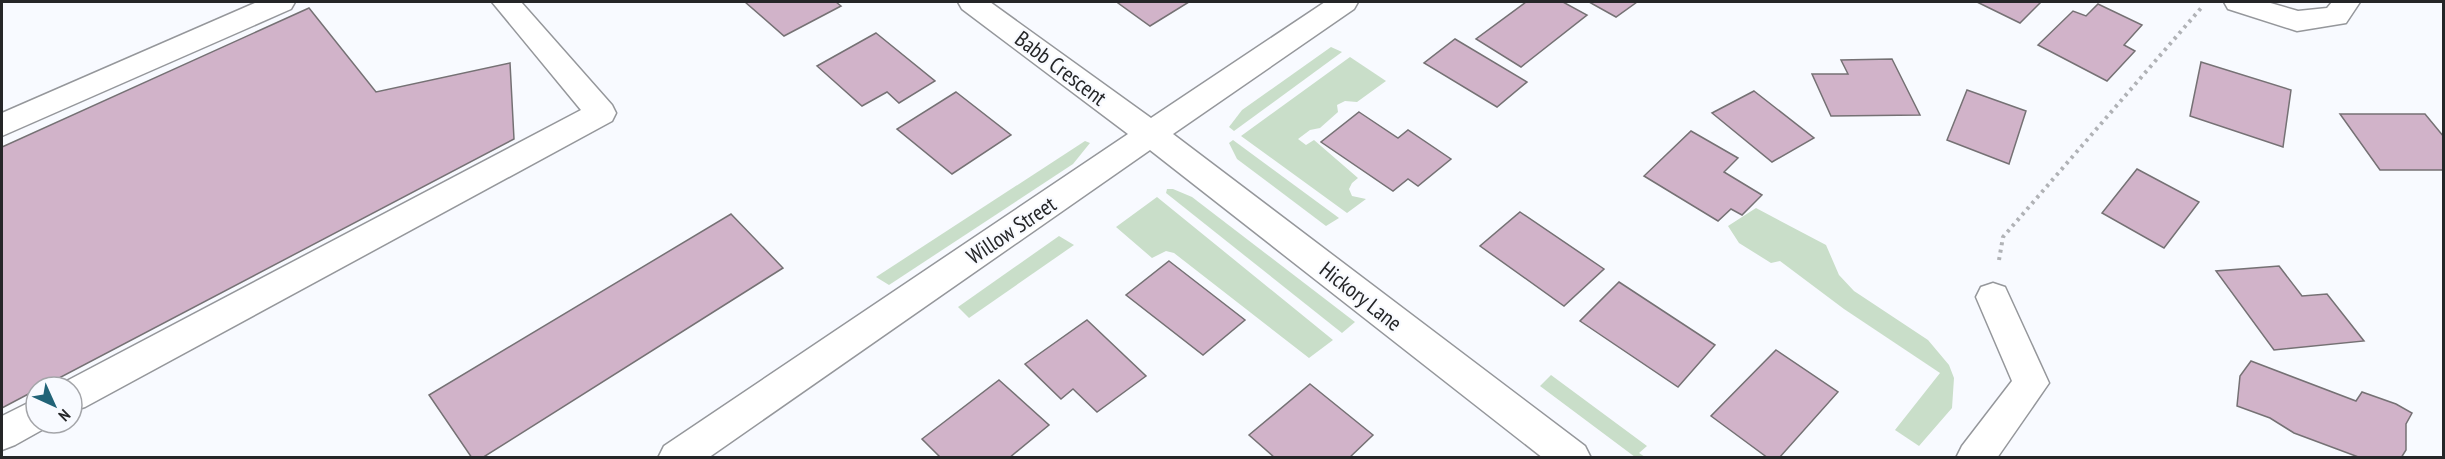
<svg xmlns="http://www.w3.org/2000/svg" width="2445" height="459" font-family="'PT Sans Narrow',sans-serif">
<rect width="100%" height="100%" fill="#f8faff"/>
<g fill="#c9dec9">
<path d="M1331,47L1342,52L1234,131L1229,127L1242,110Z"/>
<path d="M1350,57L1386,81L1357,102L1345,101L1337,105L1338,112L1320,128L1310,130L1298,139L1306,145L1314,140L1358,178L1352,183L1349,189L1352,196L1366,199L1347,213L1241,136Z"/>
<path d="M1233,140L1339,218L1326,226L1237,159L1229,143Z"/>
<path d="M1085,141L1090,143L1073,164L889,285L876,277Z"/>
<path d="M1167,189H1173L1192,197L1355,322L1342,333L1166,193Z"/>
<path d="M1157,197L1333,340L1309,358L1174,253L1166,251L1152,258L1116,227Z"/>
<path d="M1756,208L1826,245L1839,275L1854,291L1928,340L1949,365L1954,378L1952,408L1919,446L1895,430L1940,373L1844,309L1780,261L1771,263L1739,243L1728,226Z"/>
<path d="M1059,236L1074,245L969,318L958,307Z"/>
<path d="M1551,375L1647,446L1639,453L1645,457H1635L1540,386Z"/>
</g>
<g fill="#d1b3c9" stroke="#757174" stroke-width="1.5">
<path d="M745,2H836L841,6L784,36Z"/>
<path d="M1121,2H1189L1150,26L1118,3Z"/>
<path d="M1526,2H1563L1587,15L1521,67L1476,39Z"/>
<path d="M1589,2H1637L1616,17Z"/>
<path d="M1977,2H2041L2020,23Z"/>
<path d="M2098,4L2142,25L2124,45L2135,51L2107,81L2038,45L2073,11L2086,16Z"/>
<path d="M309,8L376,92L510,63L514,139L42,387H36V390L2,408V147Z"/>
<path d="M876,33L935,81L899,103L887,92L862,106L817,66Z"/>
<path d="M1455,39L1527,82L1497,107L1424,63Z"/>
<path d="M1892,59L1920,115L1831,116L1812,74H1848L1841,60Z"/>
<path d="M2201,62L2291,90L2283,147L2190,116Z"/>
<path d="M1967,90L2026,111L2009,164L1947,140Z"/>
<path d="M1754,91L1814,138L1772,162L1712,113Z"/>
<path d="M956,92L1011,135L952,174L897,129Z"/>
<path d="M1359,112L1398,138L1408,130L1451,159L1418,186L1408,179L1393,191L1321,142Z"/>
<path d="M2340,114H2425L2444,137V170H2380Z"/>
<path d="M1691,131L1738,158L1724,172L1762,195L1742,215L1731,209L1718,221L1644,176Z"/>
<path d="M2137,169L2199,202L2164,248L2102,213Z"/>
<path d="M1520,212L1604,269L1564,306L1480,246Z"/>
<path d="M731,214L783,268L482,458H472L429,395Z"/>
<path d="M1169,261L1245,320L1203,355L1126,295Z"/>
<path d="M2279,266L2302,296L2327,294L2364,341L2274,350L2216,271Z"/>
<path d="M1619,282L1715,345L1678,387L1580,321Z"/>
<path d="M1087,320L1146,376L1097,412L1073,389L1061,399L1025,364Z"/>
<path d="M1776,350L1838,392L1779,458H1768L1711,416Z"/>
<path d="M2251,361L2356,401L2362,392L2396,404L2412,413L2406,424V450L2401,458H2361L2294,433L2270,418L2237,406L2240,376Z"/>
<path d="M999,380L1049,425L1009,458H941L922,439Z"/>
<path d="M1310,384L1373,435L1349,458H1275L1249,435Z"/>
</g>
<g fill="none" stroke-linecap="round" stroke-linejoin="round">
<defs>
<g id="minor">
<path d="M257,2H295L291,9L2,136V113Z"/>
<path d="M492,2H521L612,105L616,113L612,121L85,407L72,411V387H58L59,385L581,110Z"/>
<path d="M958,2H990L1151,118L1325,2H1358L1354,9L1173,134L1585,446L1591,458H1543L1150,150L708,458H658L664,446L1128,134L962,9Z"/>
<path d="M2224,2H2267L2298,11L2327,8L2332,2H2360L2346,23L2297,31L2228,9Z"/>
<path d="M1993,283L2005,287L2049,383L1997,458H1956L1962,446L2012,381L1976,297L1981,287Z"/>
<path d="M36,399V423H50L49,426L15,445L2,450V416Z"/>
</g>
</defs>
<use href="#minor" stroke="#95979b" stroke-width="3"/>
<path stroke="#b0b2b6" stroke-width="4" stroke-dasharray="3 4.5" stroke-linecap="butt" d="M1999,260L2003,237L2202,7"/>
<use href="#minor" fill="#fff" fill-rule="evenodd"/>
</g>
<g text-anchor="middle" stroke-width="4.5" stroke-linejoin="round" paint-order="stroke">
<g font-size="22" fill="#252628" stroke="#f8faff">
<text transform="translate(1061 68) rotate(37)" y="8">Babb Crescent</text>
<text transform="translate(1011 230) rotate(-34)" y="8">Willow Street</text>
<text transform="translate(1361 296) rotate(38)" y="8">Hickory Lane</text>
</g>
</g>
<rect width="2445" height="459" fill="none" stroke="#252628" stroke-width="6"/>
<g transform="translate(54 405) rotate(135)"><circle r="28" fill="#f8faff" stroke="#a4a5a9" stroke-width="1.5"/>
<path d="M0-4.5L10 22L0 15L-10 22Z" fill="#216377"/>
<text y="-9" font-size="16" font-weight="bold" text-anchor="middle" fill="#252628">N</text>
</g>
</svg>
